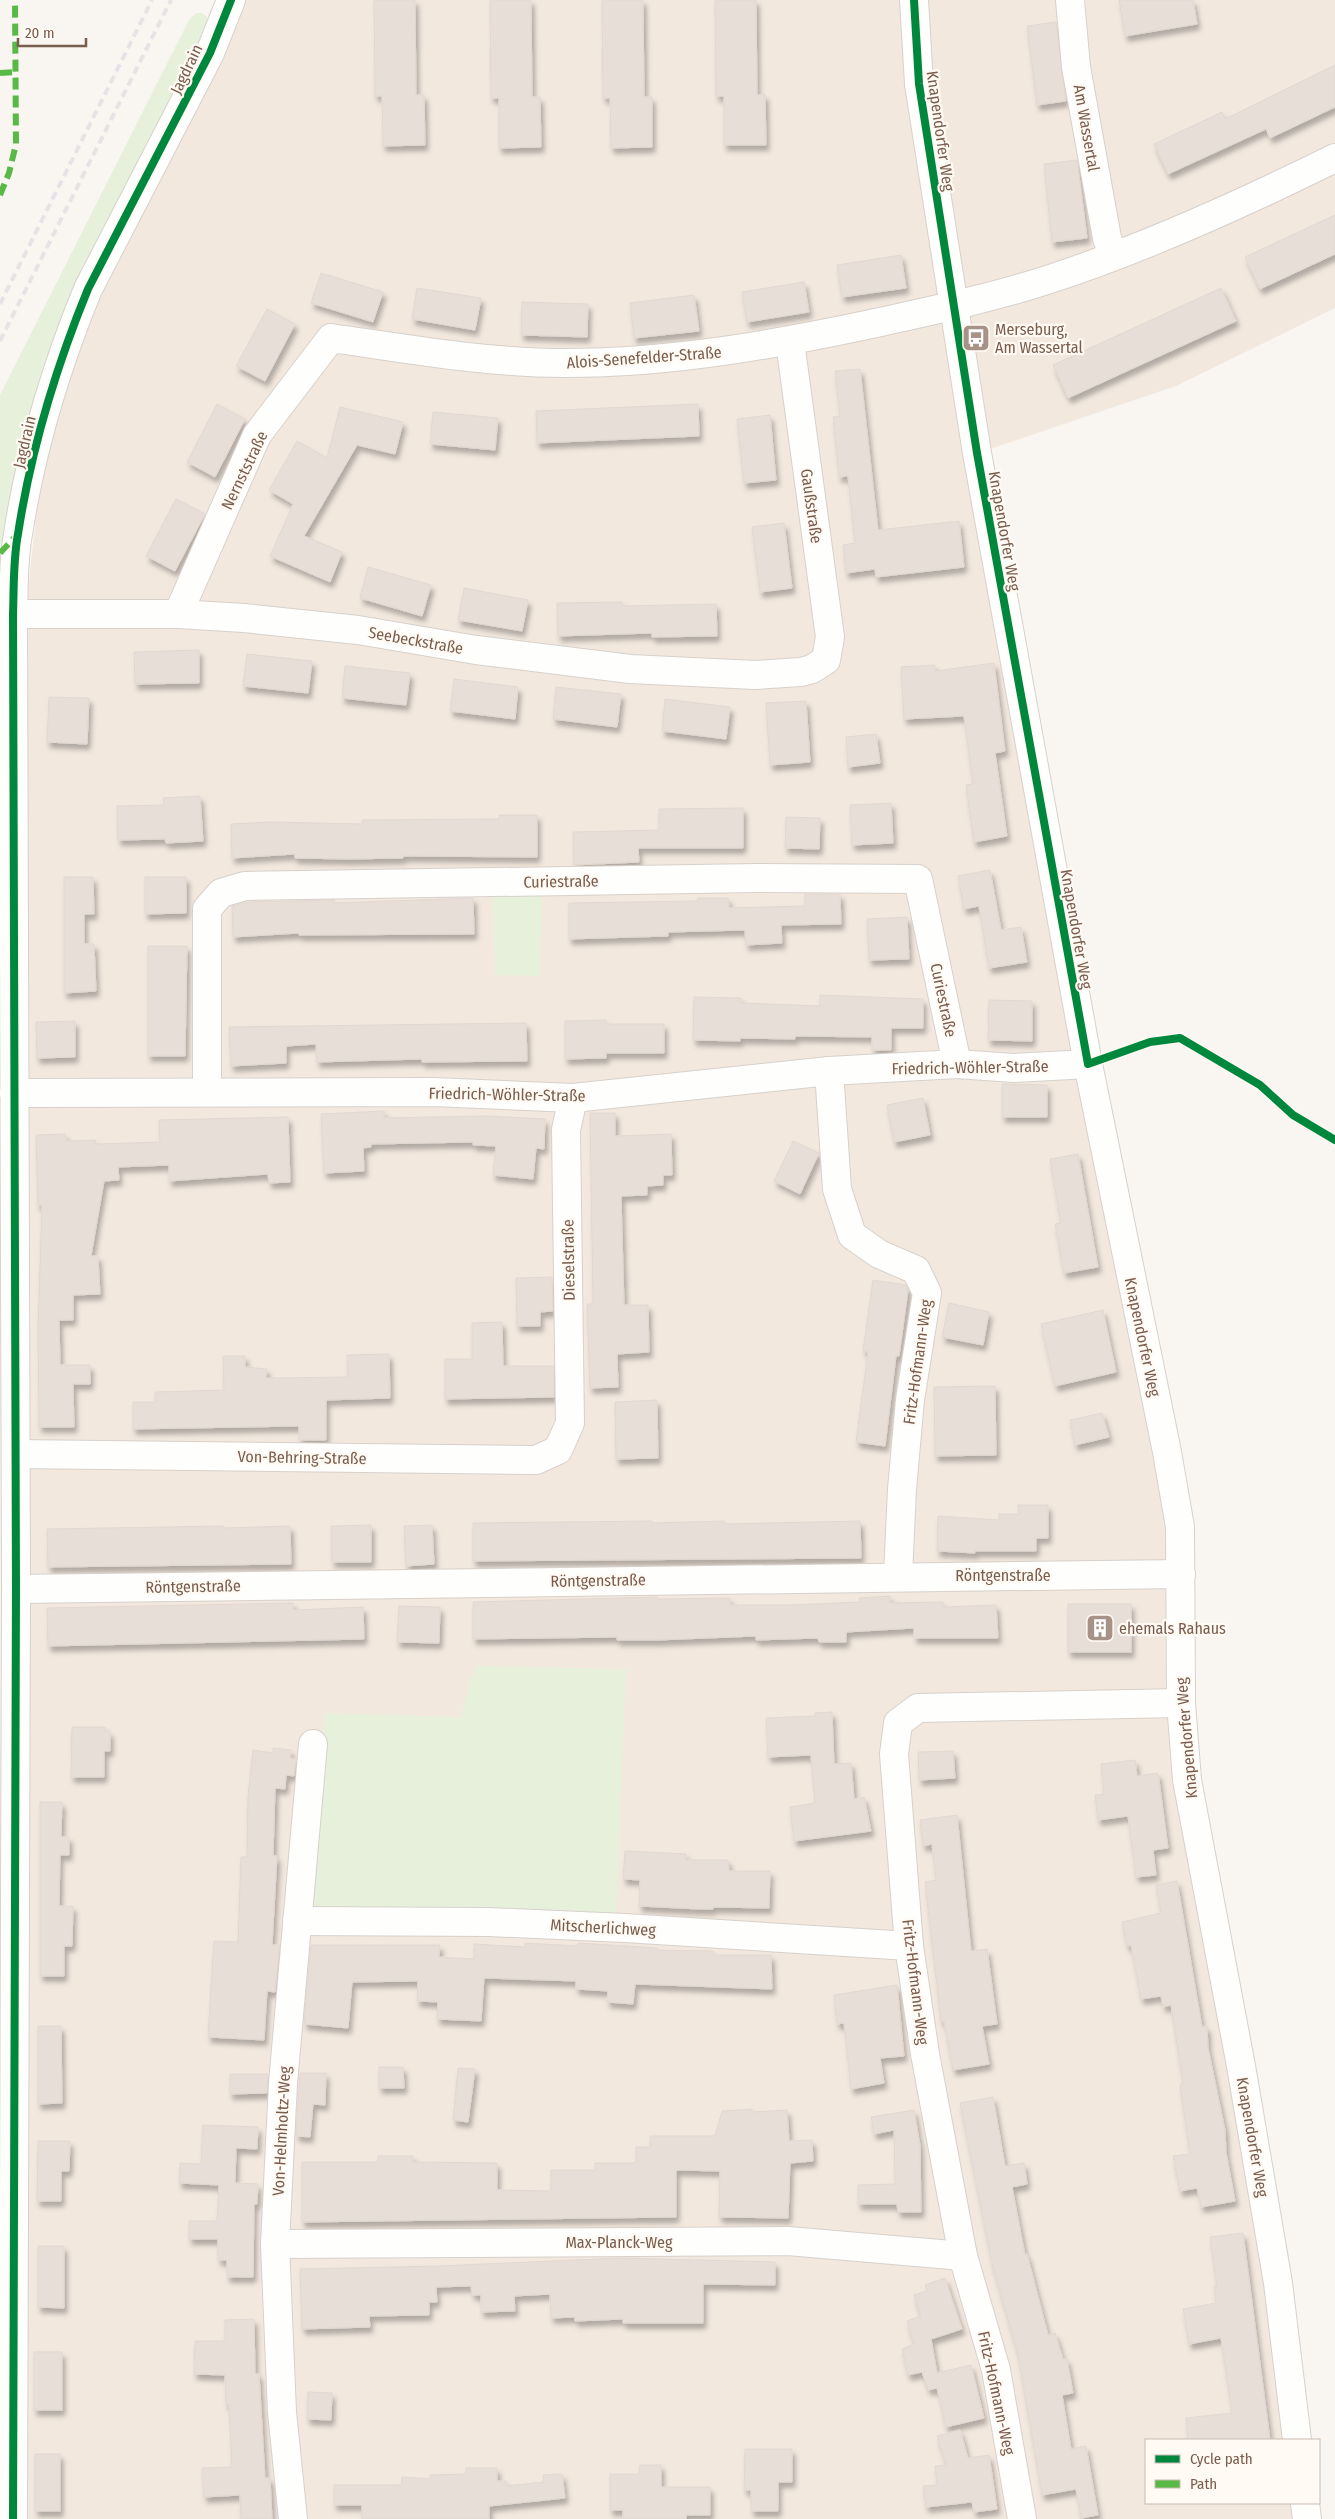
<svg xmlns="http://www.w3.org/2000/svg" width="1335" height="2519" font-family="'Fira Sans Condensed',sans-serif">
<defs>
<filter id="shadow"><feDropShadow dx="3" dy="5.5" stdDeviation="2.5" flood-color="#0004"/></filter>
</defs>
<rect width="100%" height="100%" fill="#f9f5f0"/>
<path fill="#f2e8de" d="M245,0H1335V308L1176,386L978,453L1167,1452L1181,1703L1292,2440H1146V2503H1302L1304,2519H13L25,635L29,581L39,491L53,417L92,306L236,25Z"/>
<g fill="#e7f0db">
<path d="M196,13H202L207,17L208,27L99,241L7,537L0,544V395L189,20Z"/>
<path d="M492,892L542,893L540,976L495,975Z"/>
<path d="M477,1666L626,1669L616,1918L305,1912L324,1713L461,1717L470,1682Z"/>
</g>
<g fill="#e6ded7" stroke="#e2d8d2" filter="url(#shadow)">
<path d="M374,0H415L416,95H424L425,145L383,146L382,96H375Z"/>
<path d="M490,0H531L532,97H540L541,147L499,148V98H491Z"/>
<path d="M602,0H643L644,97H652V147L611,148L610,98H603Z"/>
<path d="M715,0H756L757,95L765,94L766,145H724V96H716Z"/>
<path d="M1119,0H1193L1197,24L1125,36Z"/>
<path d="M1056,22L1066,101L1037,105L1027,26Z"/>
<path d="M1335,65V107L1270,138L1266,129L1168,174L1154,144L1222,112L1225,119Z"/>
<path d="M1077,160L1087,238L1052,242L1044,164Z"/>
<path d="M1335,215V254L1260,289L1245,257Z"/>
<path d="M901,255L906,288L842,297L837,265Z"/>
<path d="M321,273L383,292L373,322L311,303Z"/>
<path d="M804,282L809,312L747,322L742,292Z"/>
<path d="M417,288L481,298L475,330L412,319Z"/>
<path d="M1221,288L1236,321L1068,398L1053,365Z"/>
<path d="M694,295L699,331L634,338L630,303Z"/>
<path d="M522,302L588,304L587,337L521,335Z"/>
<path d="M267,309L295,324L265,381L236,366Z"/>
<path d="M860,369L878,530L959,521L964,567L876,577L875,569L846,573L843,545L855,543L848,476L839,477L833,417L840,416L835,371Z"/>
<path d="M217,404L245,419L215,477L187,462Z"/>
<path d="M698,404L699,436L537,443L536,411Z"/>
<path d="M340,407L403,422L395,454L357,445L304,536L342,552L330,582L270,556L293,504L269,490L297,441L327,458Z"/>
<path d="M433,412L498,418L495,450L430,444Z"/>
<path d="M770,415L776,480L744,483L737,419Z"/>
<path d="M176,499L205,514L175,571L146,556Z"/>
<path d="M784,523L792,588L760,592L752,527Z"/>
<path d="M368,567L431,585L422,616L360,598Z"/>
<path d="M464,588L528,600L522,631L458,620Z"/>
<path d="M622,602V606L716,604L717,636L652,637V633L558,636L557,603Z"/>
<path d="M199,650V683L135,684L134,652Z"/>
<path d="M247,654L312,661L308,693L243,686Z"/>
<path d="M994,663L1005,751L995,753L1007,836L974,842L966,785L973,784L964,716L904,719L901,667L935,665V671Z"/>
<path d="M345,666L410,673L406,705L342,698Z"/>
<path d="M454,679L518,687L515,719L450,711Z"/>
<path d="M556,687L621,694L617,727L553,719Z"/>
<path d="M49,697L89,698L87,744L47,742Z"/>
<path d="M665,699L730,707L726,739L662,731Z"/>
<path d="M806,701L810,762L770,765L766,703Z"/>
<path d="M876,734L880,763L848,767L846,737Z"/>
<path d="M200,796L203,841L166,843L165,839L118,840L117,806L164,805L163,798Z"/>
<path d="M891,803L893,843L852,845L850,805Z"/>
<path d="M743,808V848H638L639,862L574,865L573,832L659,830V809Z"/>
<path d="M499,815H537V857L403,856V858L348,859L295,858V854L232,858L231,824L271,822L362,824V820L499,819Z"/>
<path d="M786,817L820,818L819,849L785,848Z"/>
<path d="M990,870L1001,930L1021,927L1027,962L989,968L979,906L964,909L958,876Z"/>
<path d="M64,877H93L94,914H84V944H94L96,991L64,993Z"/>
<path d="M145,877H186V913L145,914Z"/>
<path d="M805,894H840L841,924L781,925L782,943L746,945L745,930L668,932V936L569,939V903L698,901V898H728L729,908L805,906Z"/>
<path d="M473,898L474,934L299,935V933L233,937L232,906L247,902L334,900V903Z"/>
<path d="M907,917L909,959L869,960L867,919Z"/>
<path d="M148,946H187L185,1056H148Z"/>
<path d="M820,995L923,999V1028H891V1050H872V1037L795,1036V1039L740,1038V1041L693,1040L694,997L741,998V1003L820,1006Z"/>
<path d="M989,1000L1032,1001V1041L988,1040Z"/>
<path d="M606,1020V1024H664V1053H606V1058L565,1059V1021Z"/>
<path d="M75,1021V1057L37,1058L36,1022Z"/>
<path d="M526,1023L527,1061L422,1062V1059L317,1062L316,1044L286,1046V1063L231,1066L229,1027Z"/>
<path d="M1002,1084L1047,1085V1117H1002Z"/>
<path d="M923,1098L930,1135L894,1142L887,1105Z"/>
<path d="M384,1111V1118L485,1116L545,1119L544,1149L536,1148L533,1179L493,1175L496,1146L473,1145V1142L371,1144V1147L363,1148L364,1171L324,1173L321,1114Z"/>
<path d="M590,1113H615V1136L671,1134L672,1175H663V1185L647,1186V1195L621,1196L624,1305H648L649,1352L617,1354L618,1387L590,1388L587,1304H593Z"/>
<path d="M288,1117L290,1182L269,1183L268,1174L169,1181V1165L118,1167L119,1180L104,1181L91,1256H98L100,1294L73,1295V1320H59L60,1365H90V1384H73L74,1427H39L38,1329L42,1205H38L36,1135L65,1134L66,1141L95,1140L96,1144L160,1142L159,1120Z"/>
<path d="M793,1141L819,1153L800,1194L774,1181Z"/>
<path d="M1078,1154L1098,1267L1064,1273L1055,1224L1061,1223L1050,1159Z"/>
<path d="M552,1277L553,1311L540,1312V1326H517L516,1278Z"/>
<path d="M873,1280L906,1285L908,1290L899,1356H896L885,1446L856,1442L868,1352L863,1351Z"/>
<path d="M949,1303L989,1312L983,1345L942,1337Z"/>
<path d="M1103,1310L1116,1372L1055,1386L1041,1324Z"/>
<path d="M502,1322L503,1366H554V1397L445,1399V1359H472V1323Z"/>
<path d="M389,1354L390,1398L326,1400V1440H299V1426L133,1429V1402H155V1392L224,1390L223,1356H245V1367L267,1369L266,1378L348,1377L347,1355Z"/>
<path d="M995,1386L996,1455L935,1456L934,1387Z"/>
<path d="M657,1400L658,1458L616,1459L615,1402Z"/>
<path d="M1102,1413L1109,1437L1075,1445L1070,1420Z"/>
<path d="M1018,1505H1048V1538H1036V1551H975V1553L937,1551L938,1516L999,1520V1514H1019Z"/>
<path d="M652,1521V1523L724,1521V1524L860,1521L861,1558L473,1561V1523Z"/>
<path d="M371,1525V1562H332L331,1526Z"/>
<path d="M432,1525L434,1564L406,1566L404,1526Z"/>
<path d="M223,1526V1528L290,1526L291,1564L48,1567L47,1529Z"/>
<path d="M890,1596V1603L943,1602V1607L996,1605L998,1638H914V1628L846,1632V1642H819L818,1638L756,1640V1636L657,1640H617V1637L473,1639V1602L657,1597V1599L730,1598V1605H791L860,1602L859,1598Z"/>
<path d="M293,1603V1610L363,1607L364,1639L48,1646L47,1608Z"/>
<rect x="1068" y="1604" width="63" height="48"/>
<path d="M399,1606L440,1607L439,1643L397,1642Z"/>
<path d="M832,1712L834,1764L851,1763L854,1799L864,1797L871,1831L794,1841L790,1807L815,1803L811,1755L768,1757L766,1718L815,1716V1713Z"/>
<path d="M72,1727H105V1732H110V1751H104V1777H71Z"/>
<path d="M273,1748L291,1750L290,1758L296,1759L294,1776L286,1775L285,1789L275,1788L273,1856H277L272,1945H280L275,1992L267,1991L264,2040L208,2037L214,1941L238,1942L241,1857H247L248,1796L253,1750L273,1753Z"/>
<path d="M953,1751L955,1778L919,1780L918,1752Z"/>
<path d="M1135,1760L1137,1776L1158,1773L1168,1848L1153,1850L1156,1875L1136,1877L1128,1816L1098,1820L1095,1795L1104,1794L1101,1764Z"/>
<path d="M40,1802H62L61,1837H69V1855H60L59,1906H73L72,1946H64V1976H40Z"/>
<path d="M957,1815L971,1951L987,1949L997,2024L982,2026L989,2064L953,2070L944,2021H941L925,1882L936,1880L932,1844L923,1846L920,1820Z"/>
<path d="M625,1851L686,1854V1860H728L729,1871H770L769,1908L713,1907V1909H699L639,1906L640,1880L623,1879Z"/>
<path d="M1177,1881L1202,2027L1207,2026L1208,2048L1225,2130L1226,2152L1235,2201L1201,2207L1197,2188L1180,2191L1173,2156L1190,2154L1180,2085L1183,2084L1171,2005L1163,2007L1161,1996L1141,1999L1131,1945L1127,1946L1122,1922L1161,1913L1156,1885Z"/>
<path d="M525,1943L578,1946V1943L657,1948V1950L713,1951V1955H771L772,1989L635,1984L633,2004L607,2002L608,1991L576,1989V1981L484,1978L481,2021L437,2019L438,2002L417,2001L418,1981L352,1982L348,2028L304,2024L311,1945H440L439,1957L474,1959V1944L525,1947Z"/>
<path d="M897,1985L904,2056L880,2058L884,2083L851,2089L844,2023L837,2024L834,1995Z"/>
<path d="M38,2026H61L62,2103L38,2104Z"/>
<path d="M379,2067H403L404,2088H379Z"/>
<path d="M458,2068L475,2069L468,2122L453,2120Z"/>
<path d="M300,2073H326L325,2105L313,2104L310,2137L296,2136Z"/>
<path d="M230,2074H268L267,2093L230,2094Z"/>
<path d="M993,2097L1005,2166L1024,2163L1027,2184L1012,2187L1025,2255L1027,2254L1048,2335L1055,2333L1063,2359H1067L1073,2393L1062,2395L1071,2449L1086,2446L1098,2515L1081,2518L1076,2489L1042,2495L1018,2354L992,2263L960,2103Z"/>
<path d="M752,2109V2112L787,2110L789,2141L812,2140L813,2161L790,2163L788,2218L719,2217L720,2171L676,2170V2217L302,2222V2162H378V2156H413V2162L497,2163V2190L551,2191V2170H595V2163H636V2147H650V2136H715L722,2111Z"/>
<path d="M914,2110L920,2146L921,2212H898L897,2204H858V2185L895,2184L894,2130L874,2134L871,2117Z"/>
<path d="M203,2125L258,2127L257,2149L236,2148L235,2183L258,2184L257,2204H254L253,2277H227V2260H218V2239H189V2221H217L219,2185L179,2183L180,2163L201,2164Z"/>
<path d="M38,2141H70L69,2171H61V2201H37Z"/>
<path d="M1243,2233L1270,2440H1188L1186,2418L1232,2413L1221,2338L1189,2344L1183,2309L1216,2303L1214,2287H1217L1210,2237Z"/>
<path d="M38,2246H64V2308L38,2307Z"/>
<path d="M620,2258L775,2262V2285L703,2284V2323H623V2319L575,2321V2317L551,2318L550,2294L514,2296L515,2311L481,2312V2295H472L471,2286L436,2287L437,2302H429V2315L369,2316L370,2327L302,2329L300,2269L439,2266Z"/>
<path d="M945,2278L962,2329L931,2339L937,2373L971,2365L984,2418L946,2427L937,2388L928,2390L922,2372L908,2375L902,2349L914,2344L907,2321L921,2316L914,2295L927,2291L925,2285Z"/>
<path d="M254,2319L255,2374H259L265,2478H270L272,2519H241L240,2495L204,2497L202,2468L232,2467L229,2404H226L225,2375L194,2374L195,2341H225V2320Z"/>
<rect x="34" y="2352" width="28" height="58"/>
<path d="M308,2392L332,2393L331,2420L307,2419Z"/>
<path d="M960,2430L968,2458L989,2455L997,2509L974,2512L972,2502L926,2507L923,2486L937,2485L935,2466L946,2465L937,2436Z"/>
<path d="M745,2449H792V2482H778V2511H751V2490H744Z"/>
<rect x="35" y="2454" width="25" height="57"/>
<path d="M640,2465H661V2487H710V2515H686V2519H623V2510H610V2474H639Z"/>
<path d="M466,2468H497V2481H506V2486L544,2482L543,2475L562,2474L565,2498L489,2506V2519H362V2505H334V2485H401L402,2477L430,2479V2475L466,2474Z"/>
</g>
<g fill="none" stroke-linecap="round" stroke-linejoin="round">
<defs>
<g id="minor">
<path d="M914,0L919,84L977,453L1088,1064L1167,1452L1180,1527L1181,1703L1187,1780L1241,2066L1278,2283L1297,2440"/>
<path d="M1070,0L1076,67L1107,238L1113,256"/>
<path d="M13,614H178L244,618L358,630L476,650L630,669L755,675L801,672L812,669L826,660L830,637L790,342"/>
<path d="M178,614L257,435L331,338C409,349 486,363 565,363C673,363 779,344 885,321C939,309 994,297 1047,280C1143,249 1244,203 1335,158"/>
<path d="M829,1071L837,1189L852,1235L879,1254L916,1270L927,1293L910,1400L902,1489L898,1576"/>
<path d="M207,1092V909L221,893L245,886L756,878L918,879L957,1064"/>
<path d="M14,1093L433,1092L573,1098L829,1071L957,1064L1014,1068L1088,1064"/>
<path d="M16,1454L536,1460L558,1450L570,1423L566,1130L573,1098"/>
<path d="M16,1589L1181,1574"/>
<path d="M297,1921L489,1922L625,1928L909,1946"/>
<path d="M275,2244L788,2241L963,2256"/>
<path d="M1305,2503L1307,2519"/>
<path d="M13,2519L16,1589L13,614C14,587 13,560 18,534C31,450 56,367 88,289L210,53L231,0"/>
<path d="M293,2519L282,2412L275,2244L283,2083L313,1744"/>
<path d="M1022,2519L996,2370L963,2256L925,2054L909,1946L894,1754L898,1723L918,1708L1181,1703"/>
</g>
</defs>
<use href="#minor" stroke="#d7d1cb" stroke-width="30"/>
<use href="#minor" stroke="#fefefd" stroke-width="28"/>
<g stroke="#e6e3e7" stroke-width="4" stroke-dasharray="8 5" stroke-linecap="butt">
<path d="M0,304L152,0"/>
<path d="M0,341L171,0"/>
</g>
<g stroke="#58b947" stroke-width="6" stroke-dasharray="12 6" stroke-linecap="butt">
<path d="M0,73L15,72"/>
<path d="M0,195L9,173L16,144L15,0"/>
<path d="M0,553L17,535"/>
</g>
<defs>
<g id="cycleway">
<path d="M914,0L919,84L977,453L1088,1064L1150,1042L1180,1038L1260,1085L1293,1115L1335,1140"/>
<path d="M13,2519L16,1589L13,614C14,587 13,560 18,534C31,450 56,367 88,289L210,53L231,0"/>
</g>
</defs>
<use href="#cycleway" stroke="#fffaf3" stroke-width="11"/>
<use href="#cycleway" stroke="#00873e" stroke-width="8"/>
</g>
<defs>
<symbol id="bus-square" viewBox="-11 -11 22 22"><rect x="-9" y="-9" width="18" height="18" rx="4" fill="#a69286" stroke="#fffaf3"/><path d="M-5-6H5V4H4V6H2V4H-2V6H-4V4H-5ZM-3.5-4V0h7V-4ZM-3.5 1.2v1.5H-2V1.2ZM2 1.2v1.5H3.5V1.2Z" fill="#fff"/></symbol>
<symbol id="building-square" viewBox="-11 -11 22 22"><rect x="-9" y="-9" width="18" height="18" rx="4" fill="#a69286" stroke="#fffaf3"/><path d="M-4-6H4V6H1V3H-1V6H-4ZM-2.5-4.3h1.7v1.8h-1.7ZM.8-4.3h1.7v1.8H.8ZM-2.5-1h1.7V.8h-1.7ZM.8-1h1.7V.8H.8Z" fill="#fff"/></symbol>
</defs>
<g fill-rule="evenodd">
<use href="#bus-square" x="960" y="322" width="32" height="32"/>
<use href="#building-square" x="1084" y="1612" width="32" height="32"/>
</g>
<g text-anchor="middle" stroke-width="4.5" stroke-linejoin="round" paint-order="stroke">
<g font-size="16" fill="#7a5c4d" stroke="#fffaf3">
<text transform="translate(186 69) rotate(-64)" y="6">Jagdrain</text>
<text transform="translate(1087 128) rotate(80)" y="6">Am Wassertal</text>
<text transform="translate(941 131) rotate(82)" y="6">Knapendorfer Weg</text>
<text transform="translate(644 357) rotate(-4)" y="6">Alois-Senefelder-Straße</text>
<text transform="translate(24 442) rotate(-77)" y="6">Jagdrain</text>
<text transform="translate(244 470) rotate(-64)" y="6">Nernststraße</text>
<text transform="translate(812 506) rotate(82)" y="6">Gaußstraße</text>
<text transform="translate(1005 531) rotate(80)" y="6">Knapendorfer Weg</text>
<text transform="translate(416 640) rotate(10)" y="6">Seebeckstraße</text>
<text transform="translate(561 881) rotate(-1)" y="6">Curiestraße</text>
<text transform="translate(1077 929) rotate(80)" y="6">Knapendorfer Weg</text>
<text transform="translate(944 1000) rotate(78)" y="6">Curiestraße</text>
<text transform="translate(970 1067) rotate(-1)" y="6">Friedrich-Wöhler-Straße</text>
<text transform="translate(507 1094) rotate(1)" y="6">Friedrich-Wöhler-Straße</text>
<text transform="translate(568 1260) rotate(-91)" y="6">Dieselstraße</text>
<text transform="translate(1143 1337) rotate(78)" y="6">Knapendorfer Weg</text>
<text transform="translate(917 1362) rotate(-82)" y="6">Fritz-Hofmann-Weg</text>
<text transform="translate(302 1457) rotate(1)" y="6">Von-Behring-Straße</text>
<text x="1003" y="1581">Röntgenstraße</text>
<text transform="translate(598 1580) rotate(-1)" y="6">Röntgenstraße</text>
<text transform="translate(193 1586) rotate(-1)" y="6">Röntgenstraße</text>
<text transform="translate(1186 1738) rotate(-95)" y="6">Knapendorfer Weg</text>
<text transform="translate(603 1927) rotate(3)" y="6">Mitscherlichweg</text>
<text transform="translate(916 1982) rotate(83)" y="6">Fritz-Hofmann-Weg</text>
<text transform="translate(281 2131) rotate(-87)" y="6">Von-Helmholtz-Weg</text>
<text transform="translate(1253 2137) rotate(80)" y="6">Knapendorfer Weg</text>
<text x="619" y="2248">Max-Planck-Weg</text>
<text transform="translate(997 2393) rotate(78)" y="6">Fritz-Hofmann-Weg</text>
</g>
<g font-size="16" fill="#7a5c4d" stroke="#fffaf3" text-anchor="start">
<text x="995" y="335">Merseburg,<tspan x="995" dy="18">Am Wassertal</tspan></text>
<text x="1119" y="1634">ehemals Rahaus</text>
</g>
</g>
<rect x="1145" y="2439" width="175" height="65" fill="#fffaf3" stroke="#cabbb1"/>
<rect x="1155" y="2455" width="25" height="8" fill="#00873e" stroke="#cabbb1"/>
<text x="1190" y="2464" font-size="15" fill="#7a5c4d">Cycle path</text>
<rect x="1155" y="2480" width="25" height="8" fill="#58b947" stroke="#cabbb1"/>
<text x="1190" y="2489" font-size="15" fill="#7a5c4d">Path</text>
<path d="M18 38v8h68v-8" fill="none" stroke="#7a5c4d" stroke-width="2.5"/>
<text x="25" y="38" font-size="15" fill="#7a5c4d" stroke="#fffaf3" stroke-width="4" paint-order="stroke">20 m</text>
</svg>
